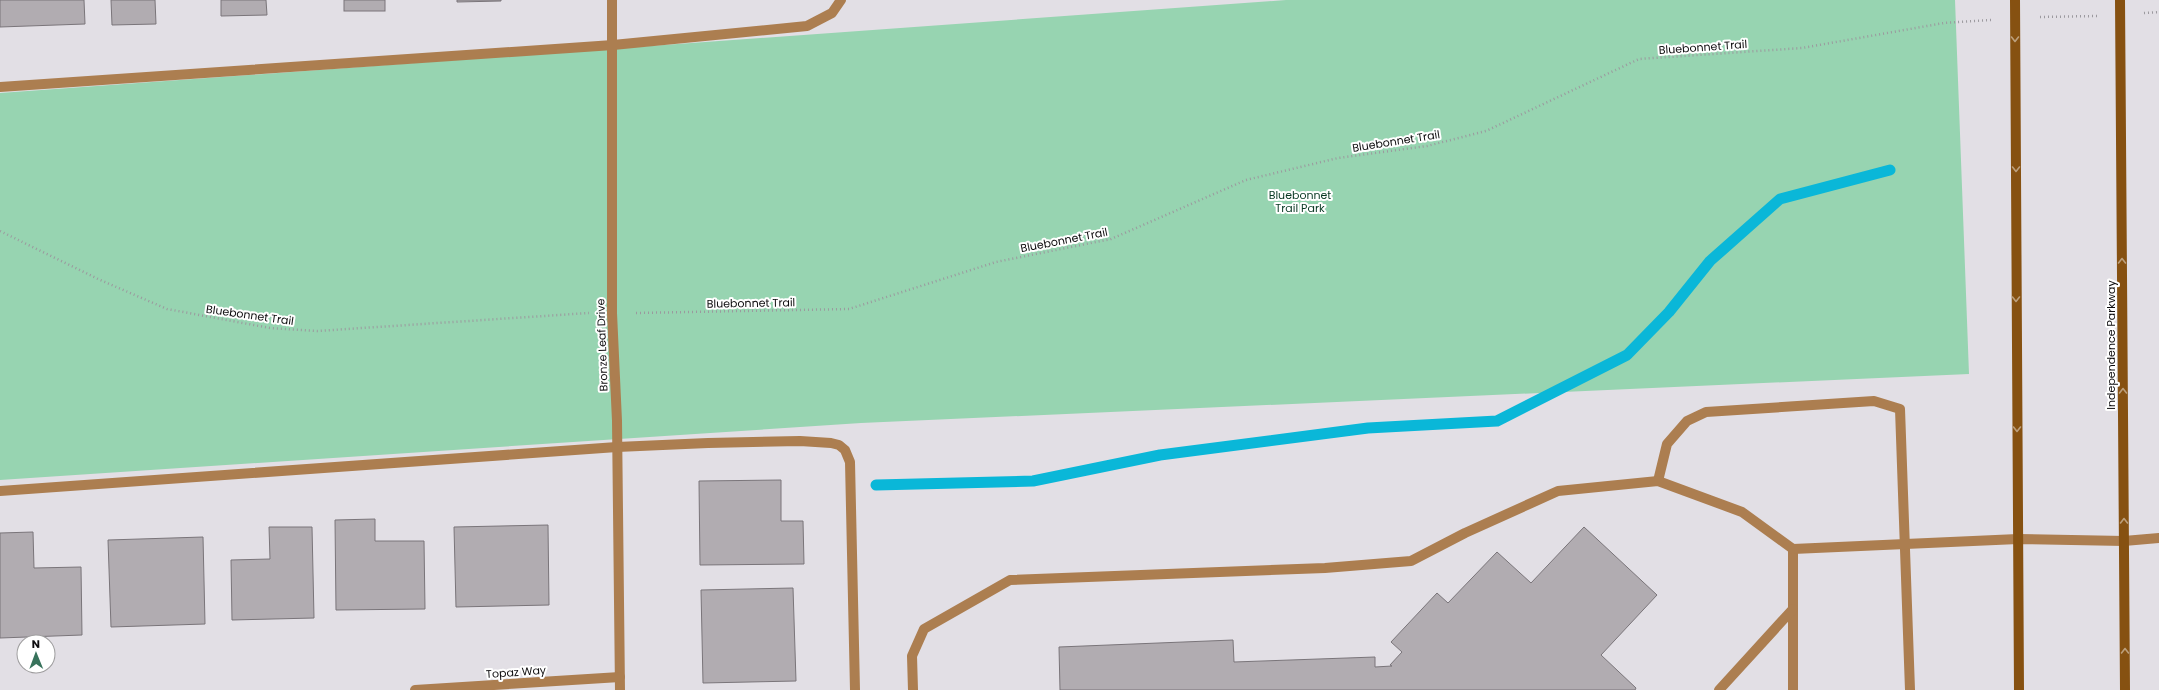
<svg xmlns="http://www.w3.org/2000/svg" width="2159" height="690" font-family="Poppins,sans-serif">
<rect width="100%" height="100%" fill="#e2dfe5"/>
<path fill="#97d4b1" d="M1286,0H1955L1969,374L861,423L0,480V93Z"/>
<g fill="none" stroke-linecap="round" stroke-linejoin="round">
<path stroke="#0ab7d8" stroke-width="11" d="M876,485L1033,481L1160,455L1368,428L1497,421L1627,355L1669,312L1710,261L1780,199L1890,170"/>
</g>
<g fill="#b1acb1" stroke="#7a757a">
<path d="M0,0H84L85,24L0,27Z"/>
<path d="M111,0H155L156,24L112,25Z"/>
<path d="M221,0H266L267,15L221,16Z"/>
<rect x="344" y="0" width="41" height="11"/>
<path d="M457,0H501V1L457,2Z"/>
<path d="M781,480V521H803L804,564L700,565L699,481Z"/>
<path d="M375,519V541H424L425,609L336,610L335,520Z"/>
<path d="M548,525L549,605L456,607L454,527Z"/>
<path d="M269,527H312L314,618L232,620L231,560L270,559Z"/>
<path d="M1584,527L1657,595L1601,655L1636,688L1635,690H1060L1059,647L1233,640L1234,662L1375,657V667L1392,666L1390,665L1402,652L1391,642L1437,593L1448,603L1497,552L1531,583Z"/>
<path d="M33,532L34,568L81,567L82,635L0,638V533Z"/>
<path d="M203,537L205,624L111,627L108,540Z"/>
<path d="M793,588L796,681L703,683L701,590Z"/>
</g>
<g fill="none" stroke-linecap="round" stroke-linejoin="round">
<g stroke="#9b999e" stroke-width="2.5" stroke-dasharray="1 3" stroke-linecap="butt">
<path d="M2144,13L2159,12"/>
<path d="M2040,17L2097,16"/>
<path d="M0,231L98,279L167,309L270,328L317,331L589,313"/>
<path d="M636,313L849,309L996,262L1111,239L1246,180L1338,158L1427,146L1486,131L1639,59L1802,48L1944,23L1991,20"/>
</g>
<g stroke="#ac7e50" stroke-width="10">
<path d="M0,87L613,45L807,26L832,13L841,0"/>
<path d="M1658,481L1667,444L1687,421L1706,412L1874,401L1900,409L1910,690"/>
<path d="M0,491L617,447L708,443L800,441L831,443L839,445L845,450L850,462L855,690"/>
<path d="M1793,549V690"/>
<path d="M913,690L912,656L924,629L1010,580L1325,568L1411,561L1465,533L1558,491L1658,481L1742,512L1793,549L2018,539L2124,541L2159,538"/>
<path d="M1719,690L1793,609"/>
</g>
<g stroke="#ac7e50" stroke-width="10">
<path d="M612,0V313L617,421L620,690"/>
<path d="M415,690L620,677"/>
</g>
<g stroke="#865111" stroke-width="10">
<path d="M2015,0L2019,690"/>
<path d="M2120,0L2125,690"/>
</g>
</g>
<defs><path id="oneway-chevron" d="M-2-3.5L2.5 0L-2 3.5" fill="none" stroke-width="1.6" stroke-linecap="round" stroke-linejoin="round"/></defs>
<g stroke="#bc9f7c">
<use href="#oneway-chevron" transform="translate(2015 39) rotate(90)"/>
<use href="#oneway-chevron" transform="translate(2016 169) rotate(90)"/>
<use href="#oneway-chevron" transform="translate(2122 261) rotate(-90)"/>
<use href="#oneway-chevron" transform="translate(2016 299) rotate(90)"/>
<use href="#oneway-chevron" transform="translate(2123 391) rotate(-90)"/>
<use href="#oneway-chevron" transform="translate(2017 429) rotate(90)"/>
<use href="#oneway-chevron" transform="translate(2124 521) rotate(-90)"/>
<use href="#oneway-chevron" transform="translate(2125 651) rotate(-90)"/>
</g>
<g text-anchor="middle" stroke-width="4" stroke-linejoin="round" paint-order="stroke">
<g font-size="11" fill="#0c0b0d" stroke="#fff">
<text transform="translate(1703 47) rotate(-4)" y="4">Bluebonnet Trail</text>
<text transform="translate(1396 141) rotate(-9)" y="4">Bluebonnet Trail</text>
<text transform="translate(1064 240) rotate(-11)" y="4">Bluebonnet Trail</text>
<text transform="translate(751 303) rotate(-1)" y="4">Bluebonnet Trail</text>
<text transform="translate(250 315) rotate(8)" y="4">Bluebonnet Trail</text>
<text transform="translate(602 345) rotate(-92)" y="4">Bronze Leaf Drive</text>
<text transform="translate(2111 345) rotate(-90)" y="4">Independence Parkway</text>
<text transform="translate(516 672) rotate(-4)" y="4">Topaz Way</text>
</g>
<g font-size="11" fill="#083823" stroke="#fff">
<text x="1300" y="199">Bluebonnet<tspan x="1300" dy="13">Trail Park</tspan></text>
</g>
</g>
<g transform="translate(36 654) rotate(359)"><circle r="19" fill="#ffffff" stroke="#9e9d9e"/>
<path d="M0-3L7 15L0 10L-7 15Z" fill="#37725b"/>
<text y="-6" font-size="11" font-weight="bold" text-anchor="middle" fill="#0c0b0d">N</text>
</g>
</svg>
